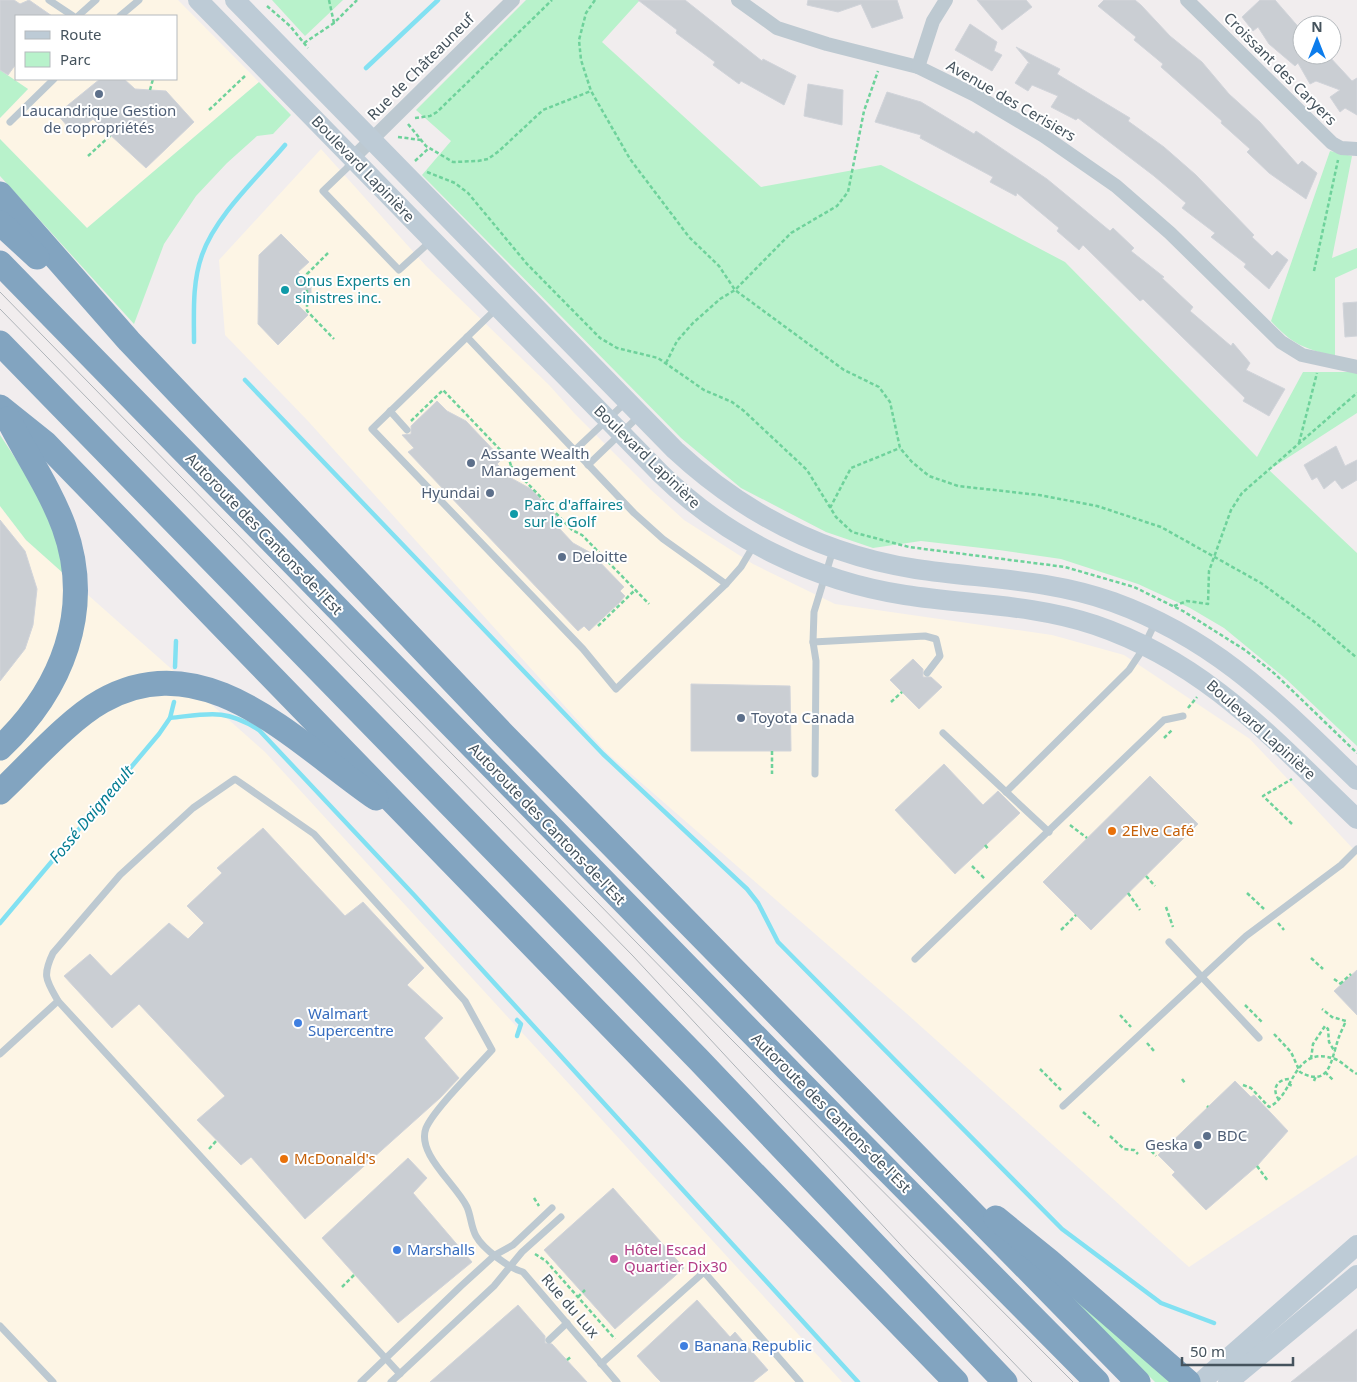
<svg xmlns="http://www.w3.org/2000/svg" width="1357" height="1382" font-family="'Noto Sans',sans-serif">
<rect width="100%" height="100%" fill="#f1edee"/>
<g fill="#fdf5e5" fill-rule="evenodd">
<path d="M0,0H178L259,82L87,228L0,139V118L28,89L0,70ZM16,16H176V79H16Z"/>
<path d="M321,149L427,267L549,385L575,414L650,489L684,520L753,564L835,604L1052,635L1124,655L1250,739L1357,853V1155L1189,1267L906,1013L607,753L308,421L225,335L219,260Z"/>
<path d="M0,506L26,540L265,752L842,1382H0Z"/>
</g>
<g fill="#b8f2cb">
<path d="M272,0H343L305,36Z"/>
<path d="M526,0H640L602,42L761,187L881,165L1065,262L1257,457L1303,372H1357V413L1269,470L1357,553V746L1286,679L1224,628L1190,608L1138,584L1061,559L999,550L921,541L873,548L826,532L741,488L681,438L422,175L451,141L416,110Z"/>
<path d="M0,70L28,89L0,118Z"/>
<path d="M259,82L291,115L273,134L257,136L227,163L196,196L164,244L134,324L0,176V139L87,228Z"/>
<path d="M1330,151L1352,156L1332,258L1357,248V268L1335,278V357C1303,347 1294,346 1271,321Z"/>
<path d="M0,435L35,488L55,528L63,573L26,540L0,506Z"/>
<path d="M1019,1246L1174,1382H1155Z"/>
</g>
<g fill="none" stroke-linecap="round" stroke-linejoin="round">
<g stroke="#82e1f2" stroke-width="4.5">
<path d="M366,68L438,0"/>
<path d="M194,342C194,313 192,283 202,255C216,215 258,177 285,145"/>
<path d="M245,380L603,754L747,889L758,903L778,942L1062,1229L1161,1303L1214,1323"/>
<path d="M175,667L176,641"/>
<path d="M170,718C208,714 225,708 259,730L414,895L858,1382"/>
<path d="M0,923L159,734L170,718L174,702"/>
<path d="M517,1020L521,1024L517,1036"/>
</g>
</g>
<g fill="#caced3" stroke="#d1d4da">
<path d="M0,0H14L20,4L29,0L52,16H16V64L8,75L0,70Z"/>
<path d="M638,0H685L762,61L763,59L796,76L784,105L741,81L739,84L713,65L715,62L676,33L677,30Z"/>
<path d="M808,0H897L903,18L872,28L861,4L838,12L807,5Z"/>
<path d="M977,0H1026L1032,7L1002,30Z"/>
<path d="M1104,0H1135L1141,5L1170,36L1202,62L1229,94L1260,122L1298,165L1302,161L1317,173L1306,199L1269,173L1247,152L1250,149L1221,123L1222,121L1161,67L1163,64L1134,40L1136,37L1098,6Z"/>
<path d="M1260,0H1275L1302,31V55H1328L1352,81L1357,78V115L1345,108L1340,112L1330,97L1340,90L1316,81L1310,84L1298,63L1295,66L1269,44L1258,27L1253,31L1242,17Z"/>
<path d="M970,24L997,42L994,51L1002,55L992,71L955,50Z"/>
<path d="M1016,47L1060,69L1057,74L1130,118L1128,121L1164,147L1196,175L1254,235L1252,237L1272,256L1277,251L1288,260L1269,289L1244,267L1246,264L1211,237L1215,233L1182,208L1186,203L1154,176L1078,118L1076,120L1051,107L1058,96L1032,85L1028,91L1015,83L1028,63L1030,64Z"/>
<path d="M100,79H124L135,89L166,91L194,122L146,168L93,119L74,134L57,114Z"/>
<path d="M808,84L843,90L842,125L804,116Z"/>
<path d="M887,92L921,102L974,134L976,131L1047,179L1110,231L1113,228L1134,248L1131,251L1164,277L1162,278L1193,307L1190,311L1231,346L1233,343L1250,363L1246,370L1285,389L1269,416L1243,401L1245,398L1143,299L1140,301L1083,245L1079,250L1057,231L1059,228L1017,193L1016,196L990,182L993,177L920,138L921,135L875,122Z"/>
<path d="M281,234L309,262L298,272L311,287V293L298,305L308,315L278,345L258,324L259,255Z"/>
<path d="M1357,302V336L1345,337L1343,303Z"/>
<path d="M437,401L447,411L466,421L502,459L497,464L511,478L531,489L563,523L558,527L573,543L591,553L624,587L620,591L625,596L620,602L589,631L584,626L578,631L408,452L414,448L402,435L411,434V426Z"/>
<path d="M1336,446L1345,466L1357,460V480L1342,489L1335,480L1324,489L1317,477L1312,480L1304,465Z"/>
<path d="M0,520L25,551L37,589L33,625L25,649L0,681Z"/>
<path d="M913,659L923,669V677H931L942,687L919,709L890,680Z"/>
<path d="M691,684L790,686L791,751H691Z"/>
<path d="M944,764L983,805L998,791L1020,813L955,874L895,810Z"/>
<path d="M1150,776L1198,824L1091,930L1043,882Z"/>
<path d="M263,828L345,916L363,902L424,968L407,985L443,1018L424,1038L459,1078L440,1098L305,1219L251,1157L241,1165L197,1120L225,1096L139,1004L112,1028L64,976L90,954L111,976L169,923L188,939L204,923L187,906L222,873L217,868Z"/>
<path d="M1357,970V1015L1334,991Z"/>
<path d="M1235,1081L1251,1097L1254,1095L1288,1131L1257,1166L1206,1210L1172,1175L1175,1172L1158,1155Z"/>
<path d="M408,1158L427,1178L413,1193L472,1262L398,1323L322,1238Z"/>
<path d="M613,1188L684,1268L615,1329L544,1250Z"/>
<path d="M697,1300L730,1337L735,1332L768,1370L753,1382H661L657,1378L637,1356Z"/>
<path d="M518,1305L545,1336V1343L552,1344L587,1382H430Z"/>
<path d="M1357,1329V1382H1291Z"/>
</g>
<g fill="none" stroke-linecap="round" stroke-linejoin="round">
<g stroke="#6ed29b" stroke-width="2.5" stroke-dasharray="4 2.5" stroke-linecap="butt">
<path d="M329,0L334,23"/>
<path d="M595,0L586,13L579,40L581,60L591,91L630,159L689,237L719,266L735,290L844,370L879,387L890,402L900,448L912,462L929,476L958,486L1039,495L1097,506L1161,527L1261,583L1316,623L1357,658"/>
<path d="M267,6L290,26L308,48"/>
<path d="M304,43L334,23L357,0"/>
<path d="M150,90L153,79"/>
<path d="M209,110L246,75"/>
<path d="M415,118L430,116L437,112L552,0"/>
<path d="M408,124L426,146L453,162L478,161L488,159L499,151L543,110L591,91"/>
<path d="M398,137L421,140"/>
<path d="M88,156L111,135"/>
<path d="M415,161L429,148"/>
<path d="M427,172L455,183L468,193L527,264L600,338L617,348L658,358L704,390L732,402L744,411L807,470L836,517L852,532L909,547L1065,567L1134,587L1183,611L1245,650L1275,674L1357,753"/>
<path d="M328,253L307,274V311L334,339"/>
<path d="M1314,271L1338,160"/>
<path d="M666,363L677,341L693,323L720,299L735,290L791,233L837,206L848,192L864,111L878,71"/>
<path d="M411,421L443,390L509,459L511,466L505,472"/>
<path d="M1299,443L1317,373"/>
<path d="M511,466L572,530L582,535L649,604"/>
<path d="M830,508L851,468L900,448"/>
<path d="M1174,606L1187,601L1208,604L1209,571L1231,510L1242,493L1357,393"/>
<path d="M598,626L635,590"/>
<path d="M891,702L902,692"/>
<path d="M1188,708L1197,697"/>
<path d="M1164,738L1173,729"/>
<path d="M772,751V774"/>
<path d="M1292,824L1263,796L1292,779"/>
<path d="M1070,825L1087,838"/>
<path d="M985,845L989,850"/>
<path d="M972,866L985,879"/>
<path d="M1146,876L1155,886"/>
<path d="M1128,893L1140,910"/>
<path d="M1247,893L1264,909"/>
<path d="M1166,907L1173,927"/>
<path d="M1278,923L1284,930"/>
<path d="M1061,930L1076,915"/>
<path d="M1311,958L1323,969"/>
<path d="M1334,979L1341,984"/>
<path d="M1340,984L1351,974"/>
<path d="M1245,1005L1263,1023"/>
<path d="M1120,1015L1131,1027"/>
<path d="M1274,1034L1291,1052L1300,1072C1329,1088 1331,1061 1337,1043C1339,1035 1343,1028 1346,1021L1332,1017L1322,1009"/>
<path d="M1147,1043L1154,1051"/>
<path d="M1311,1059L1313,1044L1325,1026L1328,1029L1329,1042L1335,1052"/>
<path d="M1040,1069L1061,1090"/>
<path d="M1325,1072L1334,1081"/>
<path d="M1182,1079L1185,1083"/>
<path d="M1314,1081L1316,1076"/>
<path d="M1288,1084L1293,1086"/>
<path d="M1243,1085L1251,1088L1269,1107C1295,1095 1292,1044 1335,1059C1343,1062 1349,1070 1357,1074"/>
<path d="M1279,1100C1271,1089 1277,1079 1290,1079"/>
<path d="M1207,1106L1208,1107"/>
<path d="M1083,1112L1099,1126"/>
<path d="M1110,1136L1124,1149L1134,1150L1138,1154"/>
<path d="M1147,1146L1156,1156"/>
<path d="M209,1149L217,1140"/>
<path d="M1257,1166L1268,1181"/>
<path d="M534,1198L539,1206"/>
<path d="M535,1254L546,1261L615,1339"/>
<path d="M342,1287L354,1275"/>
<path d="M578,1297L585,1290"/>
<path d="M567,1360L572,1356"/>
</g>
<g stroke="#bdc9d1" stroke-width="7">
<path d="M49,0L73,16"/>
<path d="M78,16L96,0"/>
<path d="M120,16L139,0"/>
<path d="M10,122L54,79"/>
<path d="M351,161L347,168L323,191L399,270L432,240"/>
<path d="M496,309L372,429L583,649L616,689L726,584L741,567L754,545"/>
<path d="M467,337L634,513L663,539L726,584"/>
<path d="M390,411L407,430"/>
<path d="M574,451L625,403"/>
<path d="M588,465L640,415"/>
<path d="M813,642L925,636L936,639L940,656L927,673"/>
<path d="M943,733L1049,832"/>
<path d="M815,774L816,661L813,642L814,612L833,550"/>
<path d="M1006,792L1129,670L1141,652L1155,623"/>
<path d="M1169,942L1259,1038"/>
<path d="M915,959L1164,720L1183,716"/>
<path d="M0,1054L58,1001"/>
<path d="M1063,1106L1246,936L1341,865L1357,849"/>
<path d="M0,1326L53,1382"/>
<path d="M549,1340L567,1323"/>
<path d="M601,1364L704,1272L800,1382"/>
<path d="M400,1374L58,1001C46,980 42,976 53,953L120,875L193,808L235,779L314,834L465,1001L492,1050C476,1068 434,1109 426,1128C416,1154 457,1185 467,1207C471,1216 471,1227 476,1236C483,1249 509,1268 523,1272L617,1382"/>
<path d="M361,1382L461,1286L495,1255L513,1245L552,1208"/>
<path d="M391,1382L494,1286L522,1252L561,1217"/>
</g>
<g stroke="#bdc9d1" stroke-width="14">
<path d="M738,0L777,28L827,44L918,67L975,95L1044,136L1116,186L1170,233L1281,342L1302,355L1357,367"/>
<path d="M1187,0L1332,143L1341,148L1357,149"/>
<path d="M918,67L933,21L946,0"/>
<path d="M353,158L513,0"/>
</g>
<g stroke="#bdcbd6" stroke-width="20">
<path d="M198,0L661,474C726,538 814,581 905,595C969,605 1033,604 1095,625C1207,663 1274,740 1357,819"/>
<path d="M235,0L675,450C743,513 824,555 916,569C983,579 1049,579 1113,602C1218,640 1279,705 1357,780"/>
<path d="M1201,1382L1357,1245"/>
<path d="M1228,1382L1357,1275"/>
</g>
<g stroke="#82a4c0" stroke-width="25">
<path d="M0,194L129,341L502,733L1138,1382"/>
<path d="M0,223L37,257"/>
<path d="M0,263L793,1075L1097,1382"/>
<path d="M0,343L699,1060L1005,1382"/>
<path d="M0,407L45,443L956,1382"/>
<path d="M0,748C62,690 94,610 64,527C50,489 26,454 8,419"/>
<path d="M0,792C29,765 68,720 102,701C206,642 297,744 376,798"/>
<path d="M996,1218L1049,1261L1188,1382"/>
</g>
<g stroke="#afb4b9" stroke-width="1">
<path d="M0,292L729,1037L1073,1382"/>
<path d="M0,309L633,956L911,1256L1032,1382"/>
</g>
</g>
<g fill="#5c6f8a" stroke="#fff" stroke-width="2">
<circle cx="99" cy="94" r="5"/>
<circle cx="471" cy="463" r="5"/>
<circle cx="490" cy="493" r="5"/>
<circle cx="562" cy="557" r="5"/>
<circle cx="741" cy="718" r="5"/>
<circle cx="1207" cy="1136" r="5"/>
<circle cx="1198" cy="1145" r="5"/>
</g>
<g fill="#0f9aa8" stroke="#fff" stroke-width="2">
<circle cx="285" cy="290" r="5"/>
<circle cx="514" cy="514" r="5"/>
</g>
<g fill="#e8710a" stroke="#fff" stroke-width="2">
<circle cx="1112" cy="831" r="5"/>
<circle cx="284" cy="1159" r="5"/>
</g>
<g fill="#3f7fe0" stroke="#fff" stroke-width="2">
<circle cx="298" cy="1023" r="5"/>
<circle cx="397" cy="1250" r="5"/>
<circle cx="684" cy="1346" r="5"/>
</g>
<circle fill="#d1479c" stroke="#fff" stroke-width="2" cx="614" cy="1259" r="5"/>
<g text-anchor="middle" stroke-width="4" stroke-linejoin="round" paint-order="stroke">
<g font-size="15" fill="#45535d" stroke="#fff">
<text transform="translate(421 67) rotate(-45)" y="5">Rue de Châteauneuf</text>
<text transform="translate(1280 69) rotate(45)" y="5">Croissant des Caryers</text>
<text transform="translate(1011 101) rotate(30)" y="5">Avenue des Cerisiers</text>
<text transform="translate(363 169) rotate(46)" y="5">Boulevard Lapinière</text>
<text transform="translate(647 457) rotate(44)" y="5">Boulevard Lapinière</text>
<text transform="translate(264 534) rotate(46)" y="5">Autoroute des Cantons-de-l'Est</text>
<text transform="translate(1261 730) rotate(42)" y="5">Boulevard Lapinière</text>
<text transform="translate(547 824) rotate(46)" y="5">Autoroute des Cantons-de-l'Est</text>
<text transform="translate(831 1113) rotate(45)" y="5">Autoroute des Cantons-de-l'Est</text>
<text transform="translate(570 1306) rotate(49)" y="5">Rue du Lux</text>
</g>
<g font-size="15" fill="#4e5e75" stroke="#fff" text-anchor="start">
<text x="99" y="116" text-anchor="middle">Laucandrique Gestion<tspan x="99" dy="17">de copropriétés</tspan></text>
<text x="481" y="459">Assante Wealth<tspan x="481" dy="17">Management</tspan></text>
<text x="480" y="498" text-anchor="end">Hyundai</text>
<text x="572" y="562">Deloitte</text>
<text x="751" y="723">Toyota Canada</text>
<text x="1217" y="1141">BDC</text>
<text x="1188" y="1150" text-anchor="end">Geska</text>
</g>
<g font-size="15" fill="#0d838f" stroke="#fff" text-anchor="start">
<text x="295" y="286">Onus Experts en<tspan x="295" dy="17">sinistres inc.</tspan></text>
<text x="524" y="510">Parc d'affaires<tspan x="524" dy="17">sur le Golf</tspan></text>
</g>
<g font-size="15" fill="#c56008" stroke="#fff" text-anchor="start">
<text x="1122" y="836">2Elve Café</text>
<text x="294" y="1164">McDonald's</text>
</g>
<g font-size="15" fill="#366cbe" stroke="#fff" text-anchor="start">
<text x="308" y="1019">Walmart<tspan x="308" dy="17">Supercentre</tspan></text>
<text x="407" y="1255">Marshalls</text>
<text x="694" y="1351">Banana Republic</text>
</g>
<g font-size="15" fill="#b23c85" stroke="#fff" text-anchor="start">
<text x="624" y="1255">Hôtel Escad<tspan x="624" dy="17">Quartier Dix30</tspan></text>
</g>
<g font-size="16" font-style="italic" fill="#057d92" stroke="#fff">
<text transform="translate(91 814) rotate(-50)" y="6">Fossé Daigneault</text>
</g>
</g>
<rect x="15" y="15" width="162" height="65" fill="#ffffff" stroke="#b5babe"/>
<rect x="25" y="31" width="25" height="8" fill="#bdcbd6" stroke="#b5babe"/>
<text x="60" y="40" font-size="15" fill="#45535d">Route</text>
<rect x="25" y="52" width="25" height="15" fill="#b8f2cb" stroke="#b5babe"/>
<text x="60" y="65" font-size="15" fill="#45535d">Parc</text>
<g transform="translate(1317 40)"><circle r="24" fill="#ffffff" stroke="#b5babe"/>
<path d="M0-4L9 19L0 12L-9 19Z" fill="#0c7cec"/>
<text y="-8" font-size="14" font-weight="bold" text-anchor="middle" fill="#45535d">N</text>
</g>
<path d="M1182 1357v8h111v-8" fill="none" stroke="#45535d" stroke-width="2.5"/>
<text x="1190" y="1357" font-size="15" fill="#45535d" stroke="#ffffff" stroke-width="4" paint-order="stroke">50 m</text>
</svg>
